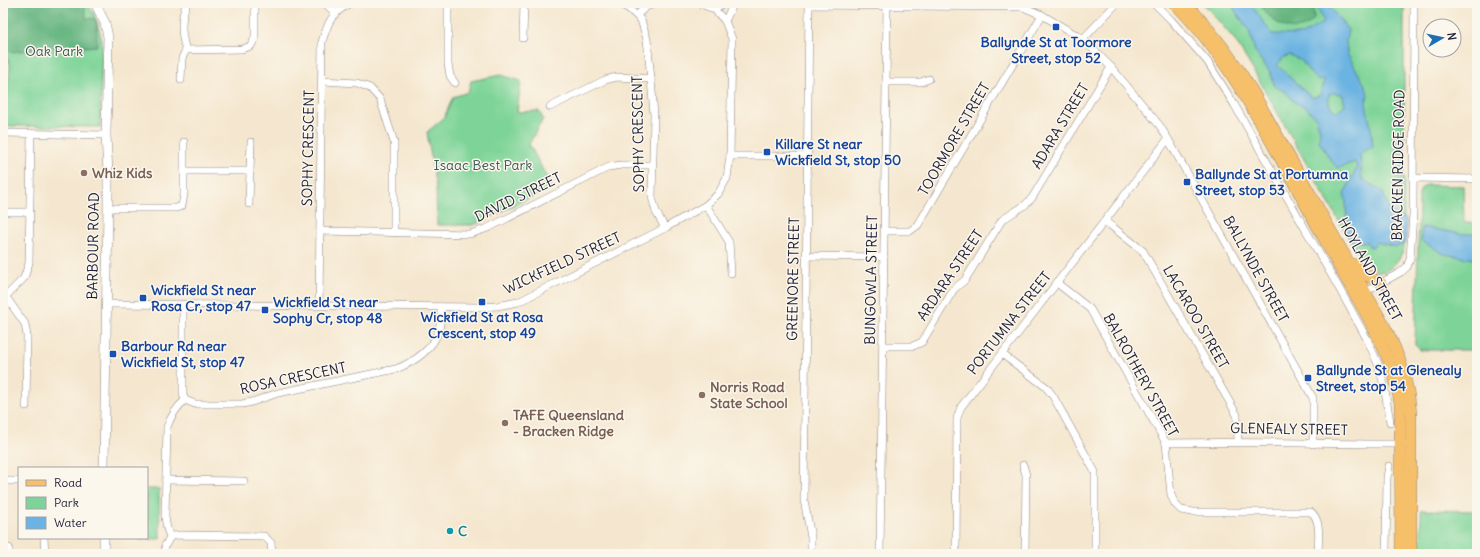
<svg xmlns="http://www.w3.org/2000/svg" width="1480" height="557" font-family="Delius,sans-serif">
<rect width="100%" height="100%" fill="#fbf7ec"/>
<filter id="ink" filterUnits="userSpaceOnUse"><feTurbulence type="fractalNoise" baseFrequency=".025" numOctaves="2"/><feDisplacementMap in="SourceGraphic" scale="8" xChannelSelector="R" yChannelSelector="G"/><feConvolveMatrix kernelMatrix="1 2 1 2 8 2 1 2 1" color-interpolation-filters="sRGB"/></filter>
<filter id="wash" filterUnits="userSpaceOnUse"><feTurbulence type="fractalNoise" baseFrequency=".012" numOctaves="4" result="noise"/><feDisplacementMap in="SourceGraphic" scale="16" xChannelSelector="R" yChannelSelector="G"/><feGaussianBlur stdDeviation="0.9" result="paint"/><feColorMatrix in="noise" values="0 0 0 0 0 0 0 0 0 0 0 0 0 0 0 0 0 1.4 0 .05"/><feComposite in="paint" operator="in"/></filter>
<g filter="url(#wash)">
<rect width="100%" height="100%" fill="#f5e7cf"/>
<g fill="#7ed498" stroke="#507b6a">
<path d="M3,3H86L93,12L98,24L102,43L100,127L4,126L10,66L5,47L3,46Z"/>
<path d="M1203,3H1404V249C1400,258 1389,276 1377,271C1371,268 1361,256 1356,251L1255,73L1234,39Z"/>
<path d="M501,75L521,81L517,112L539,111L543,119L529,144L552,187L478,223L472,225H437L436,189L427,132L444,118L453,97L468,92L471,81Z"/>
<path d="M1426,185L1463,186L1464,223H1477V350H1420L1415,345C1416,294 1419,244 1419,194L1421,189Z"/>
<path d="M147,489H159L160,539H137L147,538Z"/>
<path d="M1421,510L1477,511V554H1420Z"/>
</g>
<g fill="#66b680" stroke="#446c5e">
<path d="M3,3H84L86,18L96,19L97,46L55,49L52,45L43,44L40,49L11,52L3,45Z"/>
<path d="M1260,3H1313L1314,19C1296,40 1270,23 1260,3Z"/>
</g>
<g fill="#6bb3e2" stroke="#466a8e" fill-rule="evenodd">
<path d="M1230,3H1250L1272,34L1302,35L1324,22L1315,3H1327L1348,30L1346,41L1347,53L1366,87L1368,95L1366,104L1371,128L1373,147L1364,151L1360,155L1362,179L1383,192L1389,209L1396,217L1406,219V243L1396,247L1376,242L1373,247H1370L1366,242H1355L1347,235L1346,202L1344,194L1357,168L1355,162L1338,168C1330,162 1325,150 1319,141L1320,130L1316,118L1307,108L1294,102L1286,92L1275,87L1270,72L1255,52L1249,31ZM1290,55L1302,61L1311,74L1318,81L1324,79V83L1320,95L1312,98L1277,65L1284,57ZM1333,93L1342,94L1345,105L1337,112C1329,107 1328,103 1329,94Z"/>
<path d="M1422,227L1463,234H1477V263L1474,259L1444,254L1421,241Z"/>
</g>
</g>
<g filter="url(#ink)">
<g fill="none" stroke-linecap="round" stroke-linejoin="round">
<defs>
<g id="minor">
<path d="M325,3L335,13"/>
<path d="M448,3V64L450,76L455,83"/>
<path d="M617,3L628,8L641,20L647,39L651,79L654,115L652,197L656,212L665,228"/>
<path d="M809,3L804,500L811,537V554"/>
<path d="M1154,3L1171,20L1207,61L1234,104L1340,290L1367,339L1378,364L1384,385L1390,422"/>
<path d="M809,5L1023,7L1042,15L1083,39L1111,67L1160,126L1168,139L1313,398V444"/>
<path d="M714,9L724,3"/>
<path d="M637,15L646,7L656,3"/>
<path d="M725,21L734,3"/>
<path d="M523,38L524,3"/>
<path d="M1083,39L1117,3"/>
<path d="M186,50C181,36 180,17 187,3"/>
<path d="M181,80L182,58L186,50L242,49L251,46L255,38V3"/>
<path d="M322,81L357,83L370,88L380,99L394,142V233"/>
<path d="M886,82H921L929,79"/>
<path d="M550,107L605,80L617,77L651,79"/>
<path d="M3,133L106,135"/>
<path d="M730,156H807"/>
<path d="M184,171H250L251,142"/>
<path d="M1413,178L1477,179"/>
<path d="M249,204L250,171"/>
<path d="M706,205L729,242L731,273"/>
<path d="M108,208H176L182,206L184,194V142"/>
<path d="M3,212H29"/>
<path d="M1105,221L1143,251L1237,415L1238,441"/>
<path d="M320,231L470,234L488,228L609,167L621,165H652"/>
<path d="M885,231H910L918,225L1042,15"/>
<path d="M807,256L884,257"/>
<path d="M1057,283L1090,309L1166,443L1171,495L1175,504L1181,510L1193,512H1311C1322,520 1318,542 1318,554"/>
<path d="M1363,293L1401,272L1407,267L1410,259L1413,214L1414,3"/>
<path d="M6,297L25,324L27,336L26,406"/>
<path d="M3,299L24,278L29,263L31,135"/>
<path d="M107,304L481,307L497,306L518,302L665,228L706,205L718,194L727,178L730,156L732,39L725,21L714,9L698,3"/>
<path d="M183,304V394L185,400L195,404H242L252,402L278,393L396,369C414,362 434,349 439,329C441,322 441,314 441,307"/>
<path d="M319,305L322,42C328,22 331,14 350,3"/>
<path d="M883,346H913L922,342L954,289L965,280L1002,220L1025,205L1032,198L1111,67"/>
<path d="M1002,354L1046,387L1053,396L1095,472V554"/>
<path d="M1166,443C1245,441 1324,444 1403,444"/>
<path d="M1023,465L1026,475L1025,554"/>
<path d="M166,480L244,481"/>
<path d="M3,481H19"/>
<path d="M170,537L177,535L264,536L271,543L272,554"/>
<path d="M44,538L45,554"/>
<path d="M9,548V554"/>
<path d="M165,554V546L170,537L167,529L165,517L167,427C171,416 176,408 185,400"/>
<path d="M880,554L887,6"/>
<path d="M956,554L957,418L961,407L1168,139"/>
<path d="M1386,554L1387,477L1389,466"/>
</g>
<g id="tertiary">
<path d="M95,3L105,23L108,37L106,135L108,172V208L104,468"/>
<path d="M104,554V538"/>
</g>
<g id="primary">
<path d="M1174,3C1214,42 1242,90 1269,138C1292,179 1314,220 1336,261C1361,307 1392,350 1400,403L1401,554"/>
<path d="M1186,3C1212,31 1234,60 1253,92L1385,327C1400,355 1409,384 1411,415V554"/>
<path d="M1351,264L1356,265L1370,277L1381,283"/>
</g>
</defs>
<use href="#minor" stroke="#8c8485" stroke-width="8"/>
<use href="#tertiary" stroke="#8c8485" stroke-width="10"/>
<use href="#primary" stroke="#8c8485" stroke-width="12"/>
<use href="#minor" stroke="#fff" stroke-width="7"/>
<use href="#tertiary" stroke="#fff" stroke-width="9"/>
<use href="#primary" stroke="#f6c06b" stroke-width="11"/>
</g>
</g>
<g fill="#1a4fb4" stroke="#fbf7ec" stroke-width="1.5">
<rect x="1052" y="23" width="8" height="8" rx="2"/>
<rect x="763" y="148" width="8" height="8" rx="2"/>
<rect x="1183" y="178" width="8" height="8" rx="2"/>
<rect x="139" y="294" width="8" height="8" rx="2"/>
<rect x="478" y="298" width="8" height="8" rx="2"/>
<rect x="261" y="306" width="8" height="8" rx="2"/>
<rect x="109" y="350" width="8" height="8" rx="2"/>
<rect x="1304" y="374" width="8" height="8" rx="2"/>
</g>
<g fill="#8d6e63" stroke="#fbf7ec" stroke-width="1.5">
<circle cx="84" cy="173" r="4"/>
<circle cx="702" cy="395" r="4"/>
<circle cx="505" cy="423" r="4"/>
</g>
<circle fill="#0f9aa8" stroke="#fbf7ec" stroke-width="1.5" cx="450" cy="531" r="4"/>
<g text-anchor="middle" stroke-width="3" stroke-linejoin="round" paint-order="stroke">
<g font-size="14" font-weight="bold" fill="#164399" stroke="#fbf7ec" text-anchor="start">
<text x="1056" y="47" text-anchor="middle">Ballynde St at Toormore<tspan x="1056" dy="16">Street, stop 52</tspan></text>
<text x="775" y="149">Killare St near<tspan x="775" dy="16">Wickfield St, stop 50</tspan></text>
<text x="1195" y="179">Ballynde St at Portumna<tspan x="1195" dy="16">Street, stop 53</tspan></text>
<text x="151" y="295">Wickfield St near<tspan x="151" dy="16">Rosa Cr, stop 47</tspan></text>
<text x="273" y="307">Wickfield St near<tspan x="273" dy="16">Sophy Cr, stop 48</tspan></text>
<text x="482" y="322" text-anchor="middle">Wickfield St at Rosa<tspan x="482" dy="16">Crescent, stop 49</tspan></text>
<text x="121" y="351">Barbour Rd near<tspan x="121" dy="16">Wickfield St, stop 47</tspan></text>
<text x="1316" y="375">Ballynde St at Glenealy<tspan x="1316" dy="16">Street, stop 54</tspan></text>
</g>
<g font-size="14" fill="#3e5757" stroke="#fbf7ec">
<text x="54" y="56">Oak Park</text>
<text x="483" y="170">Isaac Best Park</text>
</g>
<g font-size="14" fill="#22223b" stroke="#fbf7ec">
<text transform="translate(1060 126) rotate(-59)" y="5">ADARA STREET</text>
<text transform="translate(638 134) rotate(-91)" y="5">SOPHY CRESCENT</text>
<text transform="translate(954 139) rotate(-60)" y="5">TOORMORE STREET</text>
<text transform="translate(308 148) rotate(-89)" y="5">SOPHY CRESCENT</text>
<text transform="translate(1398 165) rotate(-89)" y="5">BRACKEN RIDGE ROAD</text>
<text transform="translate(518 197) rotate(-26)" y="5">DAVID STREET</text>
<text transform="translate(93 246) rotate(-89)" y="5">BARBOUR ROAD</text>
<text transform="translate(562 263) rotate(-25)" y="5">WICKFIELD STREET</text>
<text transform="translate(1256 269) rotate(61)" y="5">BALLYNDE STREET</text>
<text transform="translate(1370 269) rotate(61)" y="5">HOYLAND STREET</text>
<text transform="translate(950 275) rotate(-56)" y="5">ARDARA STREET</text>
<text transform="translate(793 279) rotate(-89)" y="5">GREENORE STREET</text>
<text transform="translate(871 280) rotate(-89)" y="5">BUNGOWLA STREET</text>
<text transform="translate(1196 317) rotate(60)" y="5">LACAROO STREET</text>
<text transform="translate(1009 323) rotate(-52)" y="5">PORTUMNA STREET</text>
<text transform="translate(1141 375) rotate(61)" y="5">BALROTHERY STREET</text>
<text transform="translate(293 378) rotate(-12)" y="5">ROSA CRESCENT</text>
<text transform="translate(1289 429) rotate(1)" y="5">GLENEALY STREET</text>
</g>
<g font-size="14" font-weight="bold" fill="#785e54" stroke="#fbf7ec" text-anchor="start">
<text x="92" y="178">Whiz Kids</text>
<text x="710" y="392">Norris Road<tspan x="710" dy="16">State School</tspan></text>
<text x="513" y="420">TAFE Queensland<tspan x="513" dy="16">- Bracken Ridge</tspan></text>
</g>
<g font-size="14" font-weight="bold" fill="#0d838f" stroke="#fbf7ec" text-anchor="start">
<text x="458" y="536">C</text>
</g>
</g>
<rect width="1480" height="557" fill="none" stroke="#fbf7ec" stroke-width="16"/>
<rect x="18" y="467" width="130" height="72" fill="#fbf7ec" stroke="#a4a2a5"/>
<rect x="26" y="480" width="20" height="6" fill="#f6c06b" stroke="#a4a2a5"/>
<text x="54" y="487" font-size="12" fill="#22223b">Road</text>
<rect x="26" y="497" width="20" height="12" fill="#7ed498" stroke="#a4a2a5"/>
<text x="54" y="507" font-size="12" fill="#22223b">Park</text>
<rect x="26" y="517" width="20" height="12" fill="#6bb3e2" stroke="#a4a2a5"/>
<text x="54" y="527" font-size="12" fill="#22223b">Water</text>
<g transform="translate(1442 38) rotate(81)"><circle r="19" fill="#fbf7ec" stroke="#a4a2a5"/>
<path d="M0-3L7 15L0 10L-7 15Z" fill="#1f6fb2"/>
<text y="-6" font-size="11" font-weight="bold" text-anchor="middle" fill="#22223b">N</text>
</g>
</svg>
